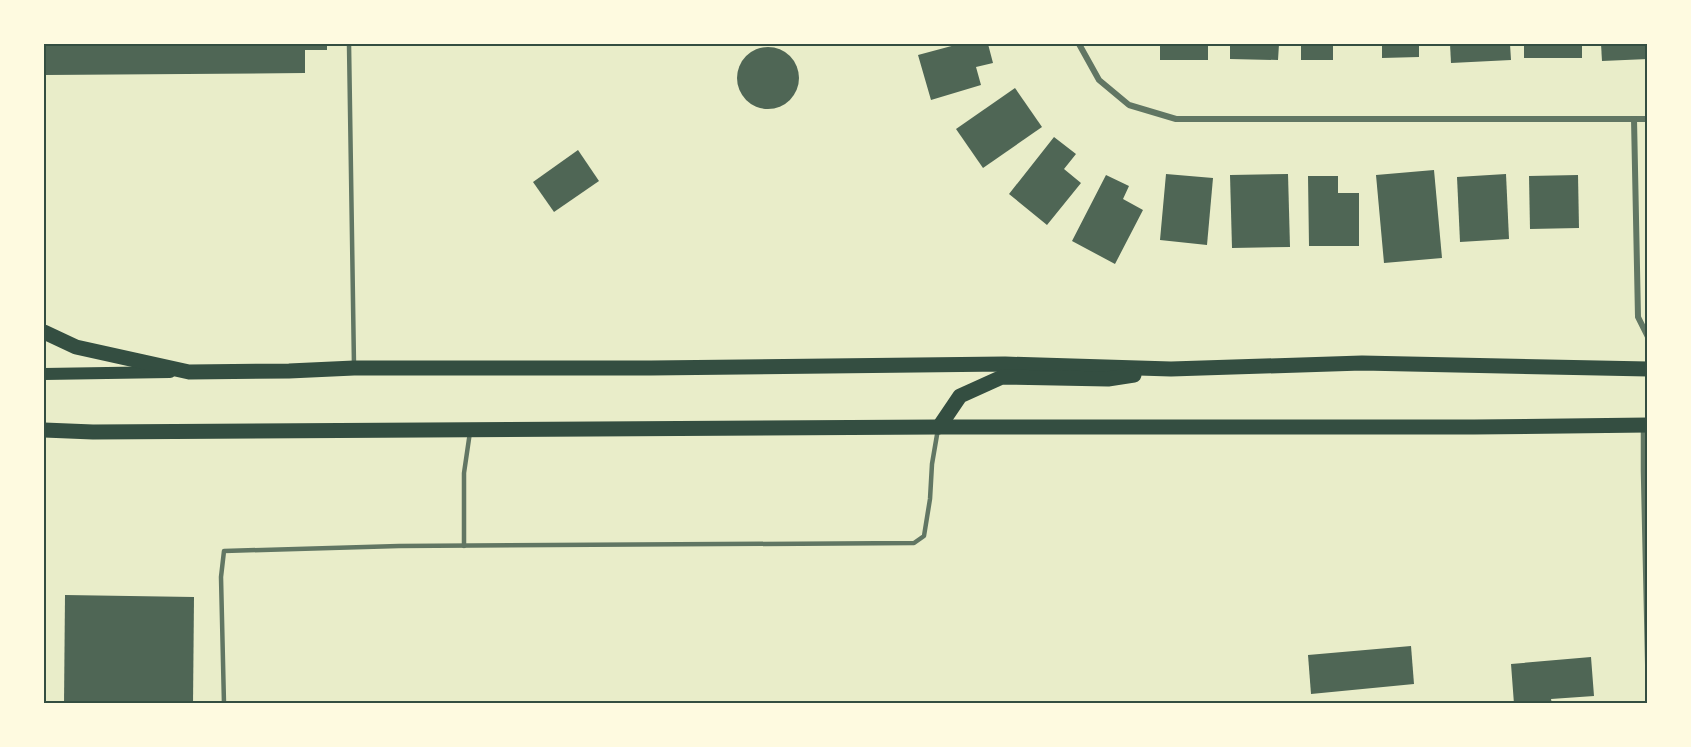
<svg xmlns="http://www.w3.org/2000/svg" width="1691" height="747" font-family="Merriweather,serif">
<rect width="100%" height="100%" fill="#e9edc9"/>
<g fill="#4f6655">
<path d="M45,44H327V50H305V73L45,75Z"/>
<path d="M959,44H988L993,63L976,67L981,85L931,100L918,55Z"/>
<rect x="1160" y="44" width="48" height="16"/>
<path d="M1230,44H1279L1278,60L1230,59Z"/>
<rect x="1301" y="44" width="32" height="16"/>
<path d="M1382,44H1419V57L1382,58Z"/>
<path d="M1450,44H1510L1511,60L1451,63Z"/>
<rect x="1524" y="44" width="58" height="14"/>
<path d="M1601,44H1648V59L1602,61Z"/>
<circle cx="768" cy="78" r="31"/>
<path d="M1015,88L1042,127L983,168L956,129Z"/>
<path d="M1054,137L1076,154L1064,169L1081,183L1047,225L1009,194Z"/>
<path d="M578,150L599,181L554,212L533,182Z"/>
<path d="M1434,170L1442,258L1384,263L1376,175Z"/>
<path d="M1166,174L1213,178L1207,245L1160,240Z"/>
<path d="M1288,174L1290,247L1232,248L1230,175Z"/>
<path d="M1506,174L1509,239L1460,242L1457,177Z"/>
<path d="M1106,175L1129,186L1123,199L1143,210L1115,264L1072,241Z"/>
<path d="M1578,175L1579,228L1530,229L1529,176Z"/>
<path d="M1308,176H1338V193H1359V246H1309Z"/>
<path d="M65,595L194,597L193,704H64Z"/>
<path d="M1411,646L1414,684L1311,694L1308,655Z"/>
<path d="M1591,657L1594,696L1551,699L1552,704H1514L1511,664Z"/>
</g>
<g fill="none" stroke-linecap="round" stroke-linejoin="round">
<g stroke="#617663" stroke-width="4.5">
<path d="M349,44L354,365"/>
<path d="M1643,428V471L1648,699"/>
<path d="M464,546V473L470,432"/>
<path d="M224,704L221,577L224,551L399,546L914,543L924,536L930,499L932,464L938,429"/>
</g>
<g stroke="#617663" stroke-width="6">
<path d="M1079,44L1099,80L1129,105L1176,119H1648"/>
<path d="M1634,119L1638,317L1648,337"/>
</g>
<path stroke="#344e41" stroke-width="12" d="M44,374L170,372"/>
<g stroke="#344e41" stroke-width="15">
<path d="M44,332L76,347L189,372L289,371L354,368H651L1005,364L1171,369L1362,363L1648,369"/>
<path d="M939,427L960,396L1002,377L1108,379L1134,375"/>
<path d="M44,430L93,432L939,427H1474L1648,425"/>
</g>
</g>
<rect width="1691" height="747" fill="none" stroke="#fefae0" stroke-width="90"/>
<rect x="45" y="45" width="1601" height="657" fill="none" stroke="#344e41" stroke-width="2"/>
</svg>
